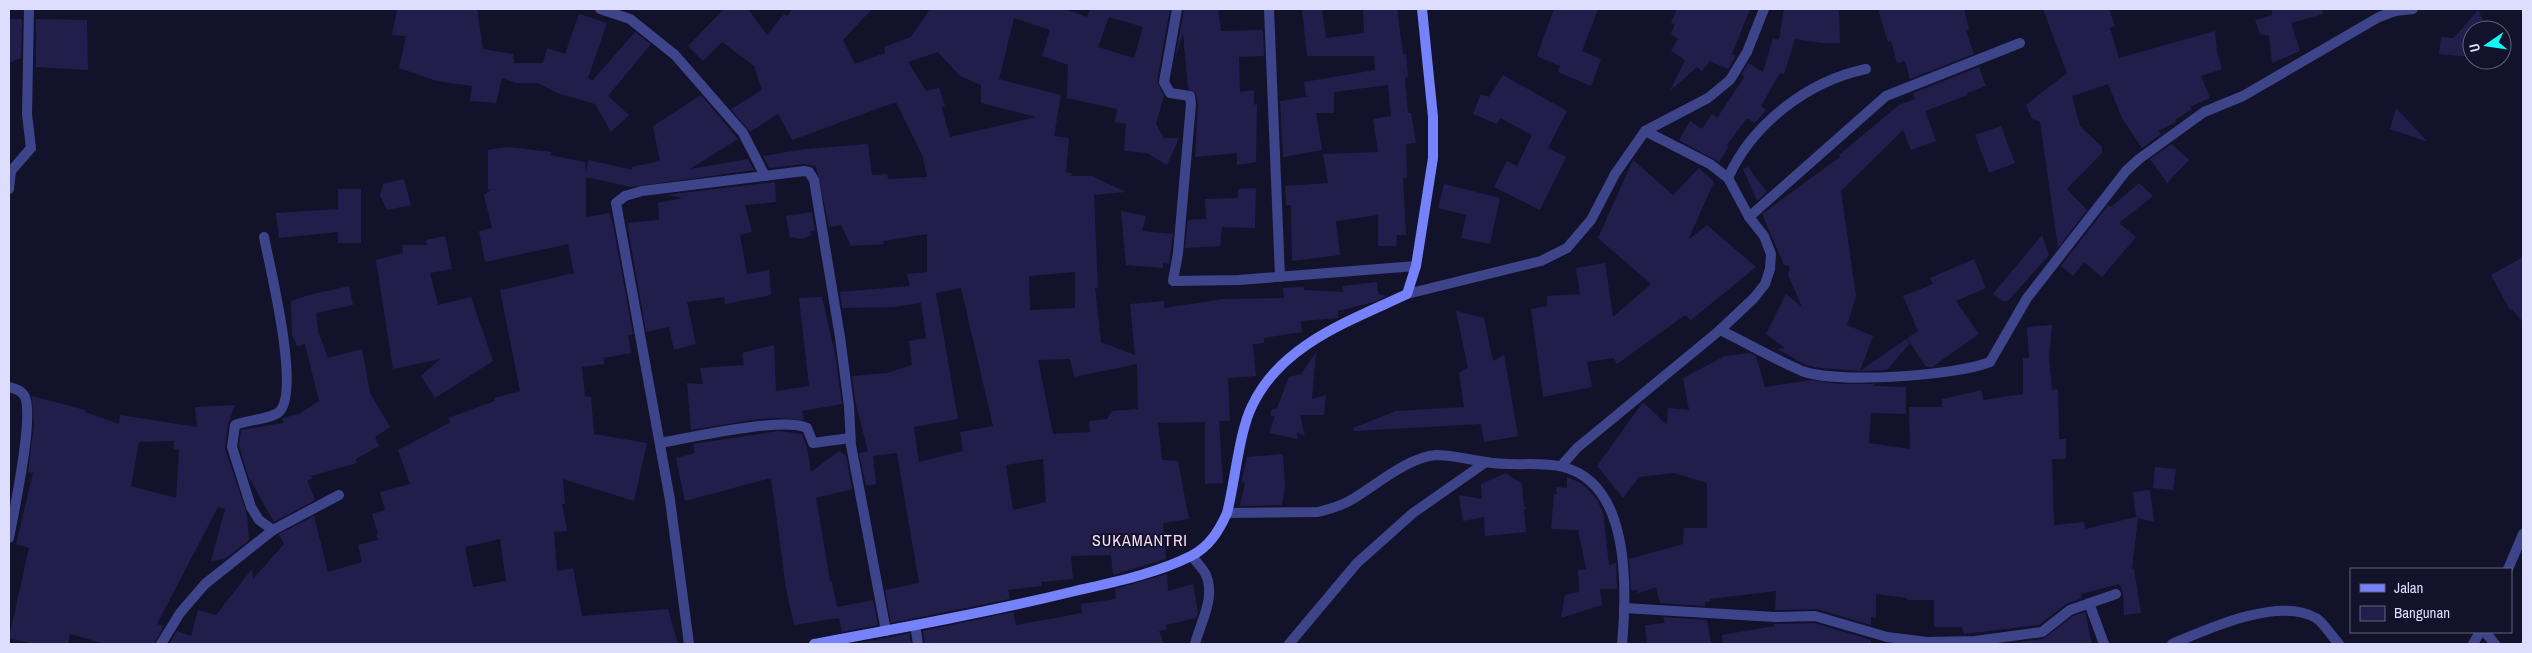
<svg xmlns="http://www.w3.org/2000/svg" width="2532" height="653" font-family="'Archivo Narrow',sans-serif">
<rect width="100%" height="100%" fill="#13122b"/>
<g fill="#221e4c" fill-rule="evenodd">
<path d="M397,9H477L483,49L513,54L514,63H543L547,48L565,54L579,14L607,23L588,78L592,81L635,32L651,44L608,96L629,115L611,132L595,104L557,93L538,83H516L502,78L496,103L470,101L472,86L437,81L399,68L406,36L392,35Z"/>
<path d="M724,9H748L767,35L784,14L787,16L792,9H872L843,40L855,64L885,53L884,47L911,37L930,9H1065L1087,17L1090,9H1170L1157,81L1164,96L1156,124L1164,138H1179L1167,165L1147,153L1124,151L1126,124L1115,122L1117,109L1067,98L1068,65L1042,56L1050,30L1014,18L999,79L1061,95L1054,136L1069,138L1066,172L1072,173L1071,176H1092L1126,192L1094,195L1098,288H1095L1101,342L1135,355L1130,304L1164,301V308L1224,299L1284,298L1283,288L1304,287V290L1343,292L1342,286L1377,282L1378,294L1387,296L1374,302L1338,311V318L1301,321L1302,332L1264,338V343L1253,344L1256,376L1228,378L1230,421H1219L1223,483L1205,484V422L1158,423L1162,460L1178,461L1189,519L1163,523L1166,559L1113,575L1111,555L1071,556L1073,579L1041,582V586L1008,590L1010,599L891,623L885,590L919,583L897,453L873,456L876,484L866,486L859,453L868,451L855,401L852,376L888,373L912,365L909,341L926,338L921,303L893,307L842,308L840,292L910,286L907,274L927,272V234L883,241L884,244L851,246L841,225L829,227L816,166L803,164L769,168L763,156L805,149L868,144L872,175L887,174L888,179L927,177L923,157L896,102L792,140L778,114L750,132L731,109L762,90L754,66L722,42L703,61L688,46ZM1109,17L1143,27L1134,58L1098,47ZM938,52L960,76L981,85V103L1036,117L950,137L942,108L945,106L939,88L926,91L908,62ZM1075,272V308L1030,310L1029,276ZM961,288L993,426L960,432L963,451L919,462L914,427L958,419L936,293ZM1070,359L1074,377L1137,364L1138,409L1112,411L1107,419L1089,421L1090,432L1053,434L1038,360ZM1043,459L1046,502L1013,510L1006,465Z"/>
<path d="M1184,9H1218L1221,31L1263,30L1264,56L1239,57L1240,92L1254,90V105L1257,104L1256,162L1237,165V153L1195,157L1198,103L1195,92L1188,89L1183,33L1175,59Z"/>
<path d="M1302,9H1322L1326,38L1364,33L1363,9H1397L1403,54H1406L1408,77L1405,78L1408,113H1411L1416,143L1406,144L1407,178H1403L1406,235H1397L1396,246H1378V215L1336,221L1340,255L1292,261L1291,205H1286L1285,186L1328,183L1323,154L1378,152L1373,119L1391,116L1388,85L1334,92V113H1316L1322,150L1283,157L1280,101L1311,96H1306L1304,82L1375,70L1374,56H1307Z"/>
<path d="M1554,9H1598L1582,51L1601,59L1591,86L1558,72L1560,66L1537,56Z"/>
<path d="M1677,9H1750L1732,54L1736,56L1728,69L1710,61L1702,71L1697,67L1670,91L1685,60L1671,51L1678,39L1671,34L1675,24L1671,23Z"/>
<path d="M1784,9H1839L1840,43H1821L1795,39L1784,74L1780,73L1761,106L1766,110L1755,123L1747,118L1727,145L1729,146L1719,162L1679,140L1690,121L1702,129L1712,114L1717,118L1745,76L1741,75L1748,63L1763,72L1773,38L1779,40Z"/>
<path d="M1878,9H1964L1969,30L1966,31L1974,54L1910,79L1905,61L1897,63L1891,41L1888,42Z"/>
<path d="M2043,9H2109L2115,26L2110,28L2119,58L2215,31L2217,51L2222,69L2201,76L2210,98L2190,107L2192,109L2175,120L2176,122L2158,131L2161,134L2142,148L2122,118L2108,84L2072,96L2080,126L2102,147V153L2067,189L2087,210L2058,248L2040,122L2032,119L2026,105L2067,73Z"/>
<path d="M2272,9H2322L2323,14L2291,23L2300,51L2272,63L2269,36L2260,34L2255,20L2272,15Z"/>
<path d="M2478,10L2488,30H2472V57L2439,54L2441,37L2454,38Z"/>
<path d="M9,19H22L21,58L9,63Z"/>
<path d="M36,19L87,20L88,70L36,67Z"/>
<path d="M1979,67L1986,86L1967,93L1968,95L1925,111L1936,141L1911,150L1903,130L1841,191L1856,296L1847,325L1873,336L1860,371L1820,368L1806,365L1777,349L1785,348L1766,334L1786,294L1802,307L1788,275L1790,266L1784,265L1762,214L1840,157L1839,155L1899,105L1915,99L1913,93Z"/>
<path d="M1503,75L1567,111L1548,148L1566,157L1540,210L1494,187L1507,161L1517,166L1532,135L1500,118L1497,124L1473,114L1481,94L1489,97Z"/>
<path d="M701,95L738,139L690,169L748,159L754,170L631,187L586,177V217L609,213L613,224L633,334L628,335L631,353L603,358L605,364L582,367L585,396L591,397L594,434L647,443L634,501L563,479L565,504H562L567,531L554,532L557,571L573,568L582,616L668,609L678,644H169L177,631L191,636L198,610L216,615L252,569L253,579L284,544L279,534L314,516L328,572L362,562L358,545L378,540L376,534H378L372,514L385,510L380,492L410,484L398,450L451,422L448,418L495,401L494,398L520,391L500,290L574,273L568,244L485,262L479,231L492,228L484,195L492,189L488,190V150L507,147L551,152L550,155L585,162L586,172L588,160L633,170L631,167L660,161L653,126ZM500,539L506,581L473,587L465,547Z"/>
<path d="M2396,108L2428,142L2390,129Z"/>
<path d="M2001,126L2015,163L1989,173L1975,135Z"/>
<path d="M2172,144L2189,160L2167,183L2150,159Z"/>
<path d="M1633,160L1673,195L1699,168L1714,182L1688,240L1707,225L1756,267L1691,320L1685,315L1617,364L1614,358L1587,362L1592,387L1543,397L1531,309L1547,306V296L1580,294L1576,268L1605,263L1613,317L1651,284L1598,238Z"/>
<path d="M1748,167L1767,192L1757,201L1743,169Z"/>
<path d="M404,179L411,205L387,210L380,195L383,184Z"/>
<path d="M775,182L776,202L745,205L752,232L740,235L747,274L769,270L771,295L725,304L724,297L687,302L696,344L674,350L669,327L646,332L627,223L659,220L658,203L682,198L666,195Z"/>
<path d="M2139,183L2153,196L2119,223L2136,237L2102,277L2084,262L2073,276L2061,266L2108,205L2111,207Z"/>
<path d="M1444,184L1500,198L1490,244L1461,238L1466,215L1438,208Z"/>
<path d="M1256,188L1255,228L1222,227L1220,246L1185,248L1188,220L1206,219L1205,199L1238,198V189Z"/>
<path d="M338,189H361V243H338V232L279,238L276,213L338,209Z"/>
<path d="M1121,211L1146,216L1142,231L1173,234L1169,264L1163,263V268L1126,265Z"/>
<path d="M812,212L815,230L810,231L811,235L802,239L790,237L786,216Z"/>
<path d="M2042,235L2049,255L2008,301H2002L1993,294Z"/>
<path d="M445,236L452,269L430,273L438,305L471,297L493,361L435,398L421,376L440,359L393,369L376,260L403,253L402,245H427L426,240Z"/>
<path d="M2523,257V322L2512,309L2510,310L2491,275Z"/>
<path d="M1974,259L1986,288L1956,301L1979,334L1932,367H1926L1907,338L1918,331L1903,296L1933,284L1930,278Z"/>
<path d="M349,286L353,305L316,313L318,331L328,358L362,349L370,393L390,427L375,437L379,446L356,459L357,463L311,476L312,479L307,480L315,500L274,522L248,476L239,446L241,430L283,423V418L299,414L319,401L305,344L297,346L292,335L291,301L309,295Z"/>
<path d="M822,297L835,354L842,404L802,411L804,420L779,418L758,419L691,430L687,383L703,384L700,368L744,365L742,353L774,345L776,391L809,386L799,298Z"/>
<path d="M1456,311L1484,318L1493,361L1504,355L1518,436L1484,442L1481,424L1354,431L1353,428L1396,411L1464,407L1459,373L1468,368Z"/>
<path d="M2052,325L2049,357L2052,390L2058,389L2059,439H2066V459H2052L2054,525L2084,522L2085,529L2136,517L2133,492L2150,490L2154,522L2138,518L2132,569H2134L2141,613L2124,615L2123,592L2119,584L2081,594L2082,598L2066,604L2039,625L1964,634L1962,627H1934V600H1908L1907,598L1876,594V618L1871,617V625L1817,609L1775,610L1776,591L1710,599L1711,601L1705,602V606L1660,603L1656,587L1638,593L1637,590H1631L1629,559L1683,544L1684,528H1707V483L1674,473L1639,477L1623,498L1597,466L1643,402L1667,425L1668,408L1689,410L1683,378L1725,356L1750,353L1756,356L1765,387L1811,380L1840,384H1875L1873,386L1906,387V414L1871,413L1869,443L1910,449L1909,407H1942V399L1982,390L1983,400L2023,394V358H2029L2027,327Z"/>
<path d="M1906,339L1910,343L1887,370L1860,371Z"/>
<path d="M1316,352L1312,399L1326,395L1324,415H1300L1305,436L1297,432L1298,439L1269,433L1275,416H1271V410L1277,408L1289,377L1301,374Z"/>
<path d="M32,396L85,410V412L119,424L120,415L197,427L195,407L235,405L228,424L225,449L247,514L249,540L225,559L211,561L225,509L218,507L157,624L164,626L154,644H106L70,634L68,644H33L9,638L29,548L16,544L33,473L28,472L34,425ZM174,441L173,449L179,450L176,498L131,486L139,442Z"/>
<path d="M779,431L802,434L807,447L811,472L839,451L846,456L852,489L816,498L830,581H832L837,607L873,600L878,625L842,632L839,618L794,625L786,588L771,478L685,501L676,458L695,453L693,444Z"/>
<path d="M1283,454L1285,487L1282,505L1240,506L1245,482L1241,483L1247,457Z"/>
<path d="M2155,467L2176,469L2173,490L2153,488Z"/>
<path d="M1506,473L1522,484L1524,507L1527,508L1524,510L1526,532L1485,536L1484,517L1463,521L1459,495L1482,499L1481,484Z"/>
<path d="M1567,477L1581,483L1596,498L1603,512L1609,565L1616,563L1617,589H1600L1602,605L1561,618L1565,595L1579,592L1578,570L1586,569L1578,530L1551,529L1554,494H1557L1556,487L1567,488Z"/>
<path d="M1167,574L1168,591L1193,584L1198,613L1196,618L1166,625L1167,630L1159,631L1164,644H925L923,631L1013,612L1016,625L1082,613L1081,604L1116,599L1115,589Z"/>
<path d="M2085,612L2092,644H2002L2043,639L2073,616Z"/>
<path d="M1663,617L1707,620L1711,644H1647L1645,625L1665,623Z"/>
<path d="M1814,623L1871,640V644H1723L1722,635L1774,626V624Z"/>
<path d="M909,633L911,644H851L887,638Z"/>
</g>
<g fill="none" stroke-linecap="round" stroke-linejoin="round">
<g stroke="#3e4489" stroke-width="10">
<path d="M600,9L630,19L675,55L743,133L765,176"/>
<path d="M1177,9L1164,82L1170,93L1190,96L1191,104L1178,253L1173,281L1239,280L1416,266"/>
<path d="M1269,9L1280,277"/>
<path d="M1728,178C1752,124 1808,81 1866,69"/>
<path d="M9,189L11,171L31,148L27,114L29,9"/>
<path d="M1749,217L1886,96L2020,43"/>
<path d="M264,237C270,268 301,392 279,412C271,419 246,420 235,425L232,447L251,507L259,520L273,530"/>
<path d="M1407,294L1541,261L1567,248L1591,220L1615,174L1645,131L1708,98L1730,80L1747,52L1764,9"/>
<path d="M1720,330C1747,343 1774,359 1802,371C1836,384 1955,376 1990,362L2027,298L2126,171L2139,159L2204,112L2243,96L2379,17L2395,11L2413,9"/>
<path d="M9,387C15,389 22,390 25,397C34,419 14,511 9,538"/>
<path d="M660,443C688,438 785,416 807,428L813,443L850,438"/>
<path d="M1561,466L1577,448L1720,330L1754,298L1765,284L1770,269L1771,254L1764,236L1749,217L1728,178L1710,164L1645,131"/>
<path d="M1227,513L1318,512C1330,509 1341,506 1351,500C1375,486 1408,457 1436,455C1452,455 1471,460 1486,462"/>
<path d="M1192,556C1196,562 1203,568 1206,575C1216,598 1200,623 1195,644"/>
<path d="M2508,569L2523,534"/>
<path d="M2089,603L2104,644"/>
<path d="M1624,608L1775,617L1815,616L1887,637L1927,642L1975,641L2042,632L2070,610L2116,594"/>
<path d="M915,625L918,644"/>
<path d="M2485,632L2495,644"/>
<path d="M161,644L180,613L205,584L273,530L339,495"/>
<path d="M689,644L670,500L616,203L625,196L642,191L804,171L809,172L814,180L840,337L849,406L851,445L886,631"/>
<path d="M1289,644L1357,563L1413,513L1486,462C1512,467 1540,461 1563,467C1631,484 1627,589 1622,644"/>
<path d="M2172,644C2207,629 2279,596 2316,618C2324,623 2332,637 2339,644"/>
<path d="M2473,644L2480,632"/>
</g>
<path stroke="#7682fc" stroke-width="10" d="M814,644C901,628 989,612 1075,591C1114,582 1155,574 1191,556C1209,547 1219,531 1227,513C1235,482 1239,432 1252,406C1281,344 1350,321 1407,294L1416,266L1433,158V117L1422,9"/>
</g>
<g text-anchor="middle" stroke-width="4" stroke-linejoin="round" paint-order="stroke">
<g font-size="16" letter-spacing="1" fill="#fedff6" stroke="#13122b">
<text x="1140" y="546">SUKAMANTRI</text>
</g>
</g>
<rect width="2532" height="653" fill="none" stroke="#ddddfe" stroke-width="20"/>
<rect x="2350" y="568" width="162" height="65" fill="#13122b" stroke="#64637f"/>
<rect x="2360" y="584" width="25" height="8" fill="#7682fc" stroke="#64637f"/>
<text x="2394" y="593" font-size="15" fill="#ddddfe">Jalan</text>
<rect x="2360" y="606" width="25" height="15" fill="#221e4c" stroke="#64637f"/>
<text x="2394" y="618" font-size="15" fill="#ddddfe">Bangunan</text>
<g transform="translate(2487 45) rotate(257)"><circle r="24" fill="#13122b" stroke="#64637f"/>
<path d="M0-4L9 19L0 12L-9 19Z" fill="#0dfaf6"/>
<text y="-8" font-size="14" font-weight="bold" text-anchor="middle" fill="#ddddfe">U</text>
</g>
</svg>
